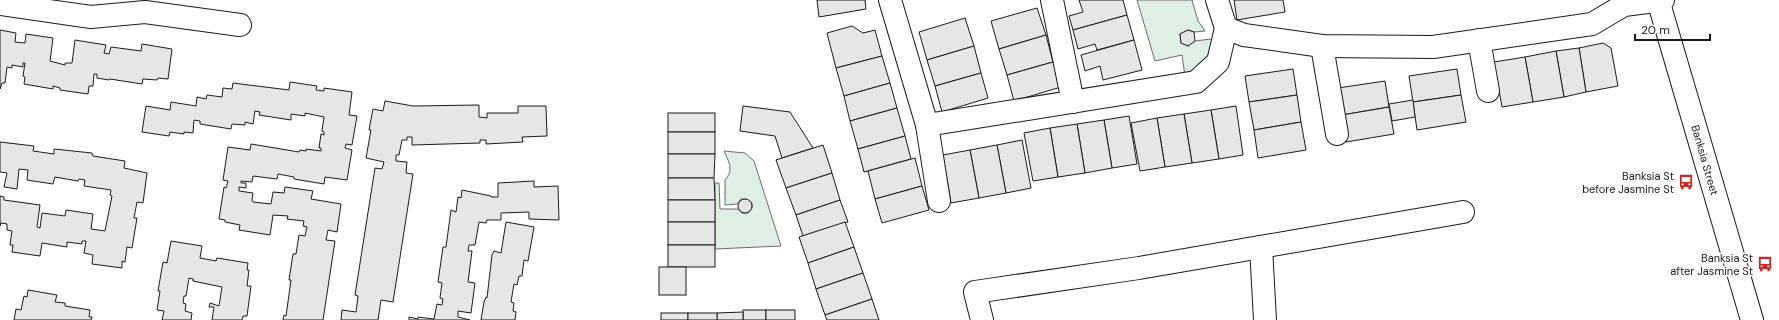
<svg xmlns="http://www.w3.org/2000/svg" width="1779" height="320" font-family="'DM Sans',sans-serif">
<rect width="100%" height="100%" fill="#fff"/>
<g fill="#e0efe3" stroke="#6a6a6a">
<path d="M1137,0H1192L1198,21L1205,31L1194,32L1188,30L1180,34L1181,43L1188,46L1195,41L1211,39L1215,43V46L1198,68L1185,76L1182,55L1155,61Z"/>
<path d="M724,151L745,153L754,161L781,246L715,249V183H719L720,209H738L742,213H748L752,208V203L746,199H741L737,204L725,205V180C734,170 729,162 724,151Z"/>
</g>
<g fill="#e6e6e6" stroke="#1a1a1a">
<path d="M817,0H865L866,9L819,17Z"/>
<path d="M1079,0H1123L1127,15L1073,30L1069,16L1083,12Z"/>
<path d="M1234,0H1283L1285,12L1237,20Z"/>
<path d="M1037,8L1046,35L999,49L991,21Z"/>
<path d="M1127,15L1134,40L1097,50L1095,44L1078,49L1073,30Z"/>
<path d="M965,18L974,46L927,60L919,32Z"/>
<path d="M852,26L863,33L875,30L882,56L836,68L827,33Z"/>
<path d="M0,30L16,33L15,42L25,43L26,34L53,38L50,61L65,65V63H72L75,40L106,45L104,53L109,54L111,47L141,51L142,44L172,49L168,79L158,78L157,80L143,79L142,84L110,79L109,80L97,78V74H94L93,86H89L88,94L60,90V88L53,86V89L24,84L25,77L23,76L25,63H23V67L12,65V68L7,67L5,83H2L0,89Z"/>
<path d="M1188,30L1194,32L1195,41L1188,46L1181,43L1180,34Z"/>
<path d="M1046,35L1053,62L1007,75L999,49Z"/>
<path d="M1134,40L1142,70L1103,80L1100,66L1085,71L1081,55Z"/>
<path d="M1603,43L1611,48L1618,86L1586,92L1579,48Z"/>
<path d="M974,46L981,73L935,86L927,60Z"/>
<path d="M1579,48L1586,92L1564,97L1556,51Z"/>
<path d="M1556,51L1564,97L1533,102L1525,57Z"/>
<path d="M882,56L890,83L844,96L836,68Z"/>
<path d="M1525,57L1533,102L1502,107L1494,62Z"/>
<path d="M1053,62L1061,87L1014,101L1007,75Z"/>
<path d="M1293,69L1297,95L1249,102L1245,76Z"/>
<path d="M1457,69L1461,95L1413,102L1409,76Z"/>
<path d="M981,73L988,98L942,112L935,86Z"/>
<path d="M1385,81L1389,107L1342,115L1338,88Z"/>
<path d="M290,82L317,86L316,90L324,91V88L352,92L349,115L357,116L352,145L346,144L345,148L352,150L347,180L325,177L324,184L294,179V177L278,174L277,179L253,176L252,182L241,181V183H246V188L239,187V191L253,193L252,200L253,202L271,204L273,192L284,193L285,187L313,191L311,199L341,204L337,232L328,230L326,240L335,241L323,320H283L284,315L286,316L291,280H289L293,254H296L299,235L305,236L307,227L303,226L304,221L287,219L288,216L273,215L270,235L239,230L240,225L225,222V220L219,219L224,187L226,188L228,181L223,180L228,147L250,150L251,144L299,152L300,150L306,151V149L321,151V148H319L321,134L324,135V132L322,131L324,117L305,113V116L291,114V120L259,115L260,112L255,111L253,124L245,122V125L232,124L231,129L200,124V121L194,120L193,133L184,132V134L170,132L169,136L142,132L146,106L170,110L171,102L196,106L197,97L206,99L207,95L222,97L223,88L232,89L233,83L289,90Z"/>
<path d="M890,83L897,108L850,121L844,96Z"/>
<path d="M1297,95L1301,122L1254,130L1249,102Z"/>
<path d="M1461,95L1466,122L1417,130L1413,102Z"/>
<path d="M1413,100L1415,117L1392,121L1389,104Z"/>
<path d="M385,101L413,106L479,105V117L487,118V113H518V106H546L547,136L522,137L523,142L486,144V140H480V143L412,145V137H407V140H402L399,155H396V161L407,162L406,173L413,174L393,302L381,300L378,320H341L342,310L356,312L358,296L355,295L375,168L382,169L384,162L366,158L371,130H369L373,109L383,111Z"/>
<path d="M743,106L790,112L813,148L782,158L775,136L740,131Z"/>
<path d="M1236,106L1243,155L1219,159L1211,110Z"/>
<path d="M1389,107L1394,134L1346,142L1342,115Z"/>
<path d="M897,108L905,136L858,149L850,121Z"/>
<path d="M1211,110L1219,159L1192,163L1184,114Z"/>
<rect x="668" y="113" width="47" height="19"/>
<path d="M1184,114L1192,163L1165,167L1157,118Z"/>
<path d="M1129,116L1137,164L1112,168L1104,120Z"/>
<path d="M1157,118L1165,167L1140,171L1131,123Z"/>
<path d="M1104,120L1112,168L1085,173L1077,124Z"/>
<path d="M1301,122L1306,150L1258,158L1254,130Z"/>
<path d="M1077,124L1085,173L1058,177L1050,128Z"/>
<path d="M1050,128L1058,177L1033,181L1024,133Z"/>
<rect x="668" y="132" width="47" height="22"/>
<path d="M905,136L911,159L864,172L858,149Z"/>
<path d="M1022,140L1031,188L1006,193L997,145Z"/>
<path d="M0,142L34,146L33,151L54,154V149L92,153L93,156L125,161L124,168L147,173L143,203L137,202L134,218H137L132,248L127,247L125,262L122,261V268L92,264L93,255L84,253L86,241H82V244L67,242V247L42,243L40,256L12,252L13,245H10L12,231L7,230V224L1,223L0,226V196L4,197V200L40,205L37,227L40,228L42,213L65,216L66,210L93,214L91,229L105,231L112,196L110,195L111,190L84,186L85,180L79,179L78,181L55,177L53,184L27,180L28,170L19,169L17,189L4,187L7,173L0,172Z"/>
<path d="M823,145L832,173L786,188L776,160Z"/>
<path d="M997,145L1006,193L979,198L970,150Z"/>
<path d="M970,150L979,198L951,203L943,155Z"/>
<path d="M668,154H715L714,178H668Z"/>
<path d="M915,158L922,186L875,199L868,171Z"/>
<path d="M832,173L840,200L796,215L786,188Z"/>
<path d="M668,178H714L715,200H668Z"/>
<path d="M534,181V187L558,186L559,220L529,219V212L501,213V220H487L486,223L479,222L475,245H469L468,251H472L468,282L475,283L471,313L458,311V317L470,320H409V317L418,319V317L434,319L437,304L442,305L443,299L440,298L442,283L438,282L443,247H446L451,210L456,212L458,197L461,198L462,190L491,196V197H498V183Z"/>
<path d="M922,186L929,210L882,223L875,199Z"/>
<circle cx="745" cy="206" r="7"/>
<rect x="668" y="200" width="47" height="22"/>
<path d="M840,200L848,222L803,236L796,215Z"/>
<path d="M506,222L534,227L528,261L524,260L522,276H519L517,285L514,284L511,302L514,303L513,311L516,312L515,320H481L484,302L486,297L487,298L492,255L494,251L501,253Z"/>
<rect x="668" y="222" width="47" height="23"/>
<path d="M845,222L854,247L808,263L799,237Z"/>
<path d="M171,241L202,246L200,258L216,261L217,258L248,263L247,270H249L247,286H251L247,316H243L242,320H212L214,307H209L210,303L219,306L222,287L193,281V279L189,278L186,296H184L183,303L186,304L185,311L192,313L191,320H162L164,311L157,310L160,291H158L163,262L167,263Z"/>
<rect x="668" y="245" width="47" height="22"/>
<path d="M854,247L863,273L816,289L808,263Z"/>
<rect x="659" y="267" width="27" height="28"/>
<path d="M863,273L872,299L825,315L816,289Z"/>
<path d="M28,290L57,295L55,302L65,303V306L90,310L89,317H92L91,320H14L16,309L21,310L24,296L27,297Z"/>
<path d="M872,299L879,320H827L825,315Z"/>
<rect x="743" y="310" width="23" height="10"/>
<rect x="766" y="310" width="29" height="10"/>
<path d="M743,312V320H717V313Z"/>
<rect x="661" y="313" width="27" height="7"/>
<rect x="688" y="313" width="29" height="7"/>
</g>
<g fill="none" stroke-linecap="round" stroke-linejoin="round">
<defs>
<g id="minor">
<path d="M890,0L927,125L939,201"/>
<path d="M1052,0L1073,102"/>
<path d="M1658,0L1752,320"/>
<path d="M0,4L91,17L145,12L240,25"/>
<path d="M1226,28L1244,35L1322,46L1433,47L1592,24L1624,5L1663,0"/>
<path d="M1479,40L1488,91"/>
<path d="M1322,46L1337,134"/>
<path d="M927,125L1196,82L1218,62L1226,28L1217,0"/>
<path d="M1261,247L1265,320"/>
<path d="M982,320L975,292L1139,268L1463,212"/>
</g>
</defs>
<use href="#minor" stroke="#1a1a1a" stroke-width="24"/>
<use href="#minor" stroke="#fff" stroke-width="22"/>
</g>
<defs>
<symbol id="bus-bare" viewBox="-9 -9 18 18"><path d="M-5-6H5V4H4V6H2V4H-2V6H-4V4H-5ZM-3.5-4V0h7V-4ZM-3.5 1.2v1.5H-2V1.2ZM2 1.2v1.5H3.5V1.2Z" fill="#c62828" stroke="#fff" stroke-width="2.5" paint-order="stroke"/></symbol>
</defs>
<g fill-rule="evenodd">
<use href="#bus-bare" x="1675" y="171" width="22" height="22"/>
<use href="#bus-bare" x="1754" y="253" width="22" height="22"/>
</g>
<g text-anchor="middle" stroke-width="3" stroke-linejoin="round" paint-order="stroke">
<g font-size="11" fill="#1a1a1a" stroke="#fff">
<text transform="translate(1705 160) rotate(74)" y="4">Banksia Street</text>
</g>
<g font-size="11" fill="#1a1a1a" stroke="#fff" text-anchor="end">
<text x="1674" y="180">Banksia St<tspan x="1674" dy="13">before Jasmine St</tspan></text>
<text x="1753" y="262">Banksia St<tspan x="1753" dy="13">after Jasmine St</tspan></text>
</g>
</g>
<path d="M1635 34v6h75v-6" fill="none" stroke="#1a1a1a" stroke-width="2"/>
<text x="1641" y="34" font-size="12" fill="#1a1a1a" stroke="#ffffff" stroke-width="3" paint-order="stroke">20 m</text>
</svg>
